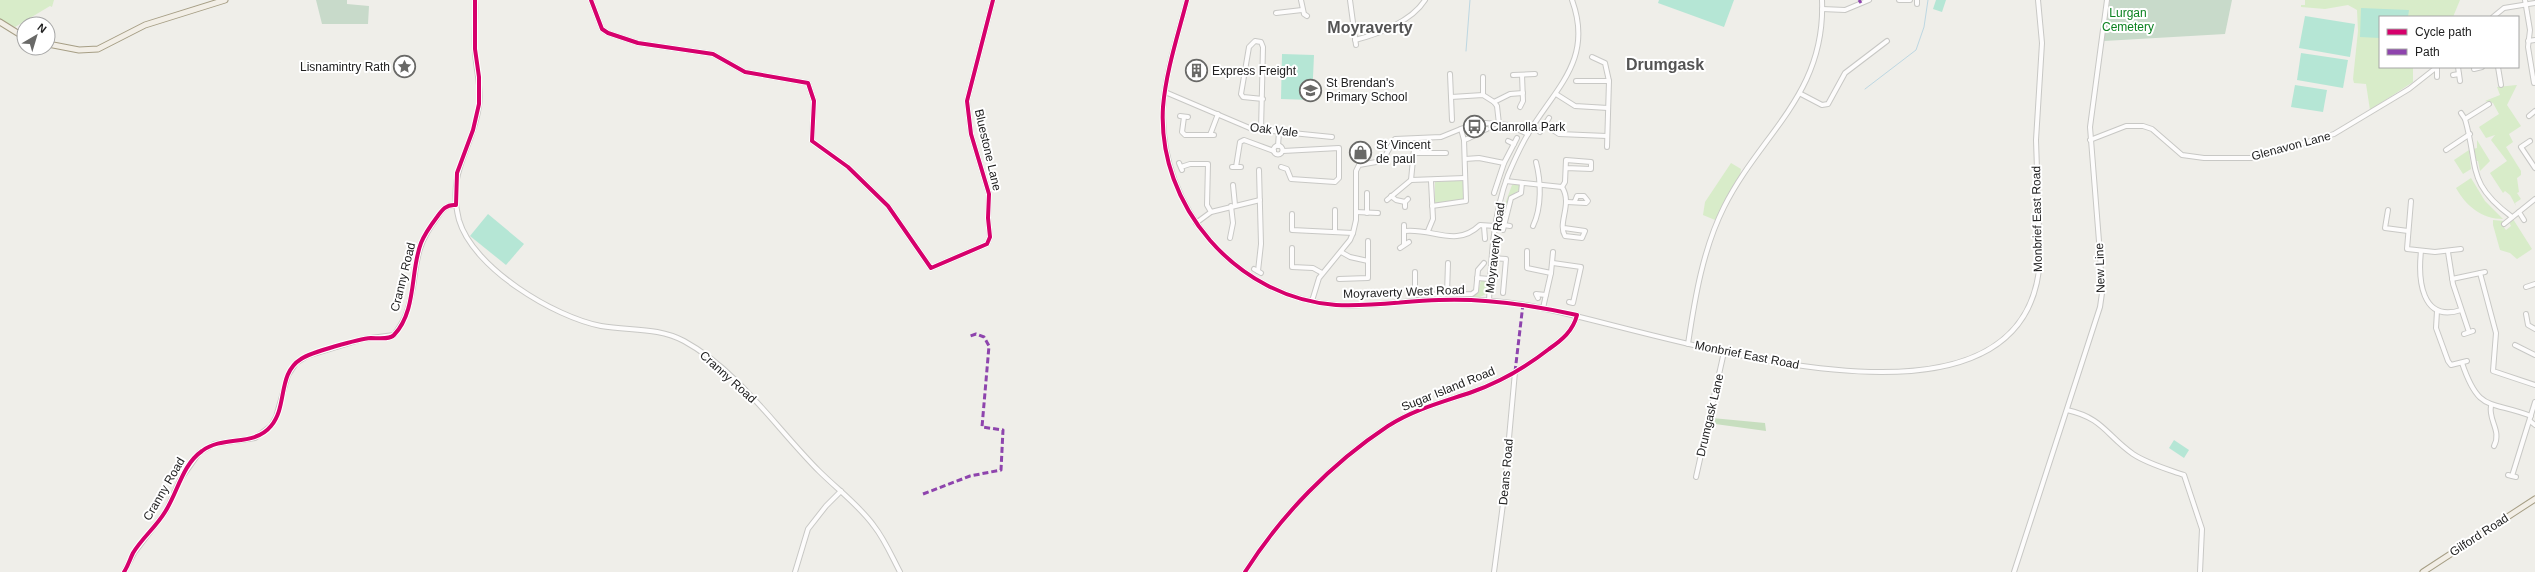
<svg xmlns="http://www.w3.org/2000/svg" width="2535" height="572" font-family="Helvetica,sans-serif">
<rect width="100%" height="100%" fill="#efeee9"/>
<g fill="#d8ecc9">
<path d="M0,0H54L52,7L50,6L15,27L0,20Z"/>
<path d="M2305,0H2460L2453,17H2380V67H2413V82L2370,110L2366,84L2354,83L2353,79L2358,31L2357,10L2348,5L2325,9L2301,7V5H2305Z"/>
<path d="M2517,85L2507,105L2521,126L2509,134L2513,142L2506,147L2521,171V175L2517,178L2519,192L2517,193L2521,199L2515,203L2516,206L2510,195L2505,191L2503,193L2490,173L2507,161L2491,140L2495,135L2486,138L2479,127L2499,114L2493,103L2485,101L2500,95L2497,87Z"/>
<path d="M1493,124V126L1478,129L1469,137L1465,133L1469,127Z"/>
<path d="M2477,140L2490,161L2480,171L2478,161H2474L2473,149L2477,148Z"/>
<path d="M2469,150L2471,169L2463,174L2454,160Z"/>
<path d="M1731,163L1741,169L1740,175L1715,220L1703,215L1705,202Z"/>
<path d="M2471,178L2485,201L2503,219C2482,219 2466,206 2456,188Z"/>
<path d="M1463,180V201L1435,203V182Z"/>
<path d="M1512,185H1519L1520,189L1509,198L1501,230L1498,228L1494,246L1497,226Z"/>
<path d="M2513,219L2532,249L2517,259L2510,253L2500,250L2493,225V220L2504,221L2501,224L2506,230L2511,226L2509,222Z"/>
<path d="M1481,280L1487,282L1486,294L1480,297L1392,301L1474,296L1478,293Z"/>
</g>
<path fill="#c7debf" d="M1712,418L1765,423L1766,431L1708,423Z"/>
<g fill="#c8daca">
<path d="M316,0H347V4L369,6L368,24H322Z"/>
<path d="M2110,0H2232L2225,34L2104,41Z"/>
</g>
<g fill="#b5e6d5">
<path d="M1659,0H1734L1724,27L1658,3Z"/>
<path d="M1936,0H1946L1942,12L1933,9Z"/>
<path d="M2361,8L2409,10L2408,17H2380V38L2360,37Z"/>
<path d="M2305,16L2355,24L2350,57L2299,48Z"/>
<path d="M2301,53L2348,60L2343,88L2297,80Z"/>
<path d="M1282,54L1314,55L1312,100L1281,99Z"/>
<path d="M2295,85L2327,90L2323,112L2291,107Z"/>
<path d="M488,214L524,244L506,265L470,236Z"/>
<path d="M2174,440L2189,450L2184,458L2169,448Z"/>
</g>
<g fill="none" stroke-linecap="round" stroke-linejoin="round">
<g stroke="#bdd7e2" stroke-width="1">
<path d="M1466,51L1470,0"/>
<path d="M1865,89L1916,50L1924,27L1928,0"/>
</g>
<defs>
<g id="minor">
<path d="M475,0C476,16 474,33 475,49C475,68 482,86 479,106C473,150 446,171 459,220C473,268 554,317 601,326C630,331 658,327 684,341C739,371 776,428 819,471C837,489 859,505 874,526C885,540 892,557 900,572"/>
<path d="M591,0L602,29L608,33L638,43L713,54L745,72L808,83L814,101L812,141L848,167L888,206L931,268L987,244L990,237L988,218L989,194L971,134L967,101L993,0"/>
<path d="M1187,0C1178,35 1165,72 1163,109C1160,209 1237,298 1337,305C1363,307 1388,303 1414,301C1451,298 1489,299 1526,305C1641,324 2030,471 2040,258L2036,140L2042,43L2038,0"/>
<path d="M1301,0L1304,14L1307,16"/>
<path d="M1350,0L1356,45"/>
<path d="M1899,0H1910"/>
<path d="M1917,0V4"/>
<path d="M2525,0L2530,30L2528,47L2534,83"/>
<path d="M1822,9L1845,10L1869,0"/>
<path d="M1276,13L1302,10"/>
<path d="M2493,17L2504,8L2535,3"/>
<path d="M1355,40C1379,34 1412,21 1425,0"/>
<path d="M2528,41L2535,40"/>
<path d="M1592,57L1605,63L1609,81L1607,147"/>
<path d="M2458,67L2460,81"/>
<path d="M2498,67L2501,85"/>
<path d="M2474,69L2482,67"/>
<path d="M1450,74L1452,120"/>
<path d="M1513,75L1535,74"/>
<path d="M2453,75L2459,74"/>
<path d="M2437,77V67"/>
<path d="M1576,81H1609"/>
<path d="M1165,92L1252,129L1332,137"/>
<path d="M1556,94L1575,106L1608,108"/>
<path d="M1801,94L1822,105L1828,104L1845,73L1887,41"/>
<path d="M1483,95V77"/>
<path d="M1451,97L1483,95L1494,102L1497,106L1499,124"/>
<path d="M1494,102L1510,94L1523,93"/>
<path d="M2489,104L2465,119C2479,168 2466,183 2512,217"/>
<path d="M1520,107L1523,101L1522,75"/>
<path d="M2461,113L2465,119"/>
<path d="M1180,116L1188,117"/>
<path d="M2529,116L2535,111"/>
<path d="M1184,117L1182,132L1185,135H1214"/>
<path d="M1545,125L1559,134L1607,136"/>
<path d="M1261,130L1263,47L1261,42L1255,41L1249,47L1241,94L1243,97L1263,99"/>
<path d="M1540,132L1549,118"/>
<path d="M1210,135L1218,114"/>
<path d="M1464,140C1473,138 1478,131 1487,129"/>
<path d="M2090,140L2126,126H2143L2152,129L2182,155L2204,158H2254L2334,134L2409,89L2437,67"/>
<path d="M1508,141L1514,144"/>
<path d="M2530,141L2521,147L2535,168"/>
<circle cx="1278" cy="150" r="4.5"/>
<path d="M1278,146L1279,132"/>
<path d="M1414,149L1411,180L1465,178"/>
<path d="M2446,150L2470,134"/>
<path d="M1414,153H1446"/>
<path d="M1465,159L1479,158L1504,163"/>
<path d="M1179,163L1182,170"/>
<path d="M1181,167L1190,164H1208L1207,205L1211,212"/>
<path d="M1232,167H1241"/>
<path d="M1236,167L1240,142L1244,140L1274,151"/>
<path d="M1281,167L1287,169L1291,179L1335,182L1339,178V148L1283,151"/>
<path d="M1506,181L1562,187C1573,204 1557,223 1565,236L1582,238L1585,231L1564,228"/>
<path d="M1233,185L1235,205"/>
<path d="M1562,187L1565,182L1566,160L1591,162V169L1566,168"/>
<path d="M1494,193L1504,163L1517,138"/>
<path d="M1391,196L1396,200L1405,202"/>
<path d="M1387,200L1411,180"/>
<path d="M2411,201L2407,249L2435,252L2461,249"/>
<path d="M1567,202L1586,203L1588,201L1584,196H1577L1575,201"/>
<path d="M1432,206L1466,201L1464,140L1461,129"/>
<path d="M1405,207V202L1408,199"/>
<path d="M2388,210L2385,228L2408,231"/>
<path d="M1356,212L1378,213"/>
<path d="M2519,212L2524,220"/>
<path d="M1367,213V193"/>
<path d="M1292,214V230L1353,233"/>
<path d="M1196,223L1211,212L1260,200"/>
<path d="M2504,224L2535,199"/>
<path d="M1504,225L1510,226"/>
<path d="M1484,226L1485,239"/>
<path d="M1533,226C1542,207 1541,181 1536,162"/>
<path d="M1503,230L1511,198L1521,193L1522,183"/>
<path d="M1335,231V210"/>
<path d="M1405,231C1433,228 1456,248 1480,225L1495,226"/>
<path d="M1428,231L1433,219L1431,181"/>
<path d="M1230,238L1233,223L1231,206"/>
<path d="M1404,244V225"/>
<path d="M1292,248V267L1313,268L1322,273"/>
<path d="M1400,248L1409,242"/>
<path d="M1527,251V268L1551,273"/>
<path d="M2421,251C2418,279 2421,323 2461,310"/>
<path d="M1341,252L1350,257L1368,261"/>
<path d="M2448,252L2453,284L2469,332"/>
<path d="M1492,258L1506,259L1503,293"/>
<path d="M1553,263L1581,267L1573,303L1569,302"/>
<path d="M1254,269L1261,273"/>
<path d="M1258,271L1261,244L1259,170"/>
<path d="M1415,272V295L1472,294L1476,291L1478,270L1484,263"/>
<path d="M2480,273L2496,333L2493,371L2535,385"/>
<path d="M1477,278L1490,279"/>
<path d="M1339,279L1368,278V241"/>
<path d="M2452,279L2485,272"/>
<path d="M2526,287L2535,284"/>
<path d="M1447,294L1448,263"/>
<path d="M1538,298L1536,294L1546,295"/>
<path d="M1312,301L1319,278L1350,240L1353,233L1356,220V171L1359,165L1382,161L1395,139L1441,137L1468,126L1485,123L1508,125L1528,134"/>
<path d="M1489,301C1491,259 1493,215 1508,175C1514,161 1520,147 1528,134C1555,88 1594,60 1572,0"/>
<path d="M1543,308L1551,273L1553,252"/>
<path d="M2437,311L2436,328L2448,361L2451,365L2467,361"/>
<path d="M2526,314L2528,325L2535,329"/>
<path d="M2464,334L2473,331"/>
<path d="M1688,344C1695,297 1703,249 1724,207C1761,133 1826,94 1822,0"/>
<path d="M2515,345L2535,355"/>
<path d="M2462,363C2479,413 2489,400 2531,416"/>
<path d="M2491,406C2488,420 2502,431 2494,446"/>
<path d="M2067,410C2103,418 2106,435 2133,454C2148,464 2167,469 2184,475L2202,529L2200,572"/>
<path d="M2530,421L2535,425"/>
<path d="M2508,475L2516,477"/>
<path d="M2512,476L2535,402"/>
<path d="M1696,477L1724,352"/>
<path d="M124,572L134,553L166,511L180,480L199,453L214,444L255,438L271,426L276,417L288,375L296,363L307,356L363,339L394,335C399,328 405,319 407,311C420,274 409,254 437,218C442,210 446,204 456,205"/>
<path d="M795,572L808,529L826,506L841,491"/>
<path d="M1245,572C1281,515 1332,463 1388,426C1415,409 1443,402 1472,392C1500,382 1526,367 1549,349C1562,340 1573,331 1577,315"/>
<path d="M1494,572L1503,504L1515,372"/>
<path d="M2014,572L2100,307L2102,293L2100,254L2090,127L2107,0"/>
</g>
<g id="major">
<path d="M0,22L24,37"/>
<path d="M48,44L79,50L98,49L145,25L225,0"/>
<path d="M2423,572L2535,499"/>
</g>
</defs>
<use href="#minor" stroke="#c8c8c5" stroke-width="6"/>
<use href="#major" stroke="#a69e85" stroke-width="7"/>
<use href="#minor" stroke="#fdfcfc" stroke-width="4"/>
<use href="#major" stroke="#f2eee6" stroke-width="5"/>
<g stroke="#8e44ad" stroke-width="3" stroke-dasharray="6 3" stroke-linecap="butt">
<path d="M1859,0L1861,3"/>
<path d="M1515,372L1523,304"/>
<path d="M923,494L970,476L1001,470L1003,430L982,427L989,346L984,337L976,334L970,336"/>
</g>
<defs>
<g id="cycleway">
<path d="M591,0L602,29L608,33L638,43L713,54L745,72L808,83L814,101L812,141L848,167L888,206L931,268L987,244L990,237L988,218L989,194L971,134L967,101L993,0"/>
<path d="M1187,0C1178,35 1166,71 1163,107C1157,206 1237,298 1336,305C1371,307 1405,301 1439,300C1486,298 1532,305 1577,315C1573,331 1562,340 1549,349C1526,367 1500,382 1472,392C1443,402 1415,409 1388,426C1332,463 1281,515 1245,572"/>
<path d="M124,572C128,566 130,559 133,553C142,538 156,527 165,512C178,492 182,465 202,451C223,435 254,447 271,426C288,406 277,374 301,359C311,352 359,339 371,338C378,338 389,340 394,335C417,311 410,271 421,243C425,233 431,225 437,217C442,210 446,204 456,205L457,173L473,130L479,104V77L475,49V0"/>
</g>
</defs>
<use href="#cycleway" stroke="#fff" stroke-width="6"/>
<use href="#cycleway" stroke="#d6006c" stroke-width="4"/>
</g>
<defs>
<symbol id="sight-ring" viewBox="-11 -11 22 22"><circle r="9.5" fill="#fff" stroke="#696967" stroke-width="1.5"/><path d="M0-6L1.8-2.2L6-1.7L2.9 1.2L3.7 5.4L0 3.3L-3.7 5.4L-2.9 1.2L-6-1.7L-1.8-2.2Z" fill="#696967"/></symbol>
<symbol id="building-ring" viewBox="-11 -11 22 22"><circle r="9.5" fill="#fff" stroke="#696967" stroke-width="1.5"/><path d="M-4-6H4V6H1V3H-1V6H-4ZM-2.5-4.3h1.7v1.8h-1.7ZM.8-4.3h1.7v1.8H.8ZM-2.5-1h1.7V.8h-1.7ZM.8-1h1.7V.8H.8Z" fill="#696967"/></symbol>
<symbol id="school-ring" viewBox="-11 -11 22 22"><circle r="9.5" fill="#fff" stroke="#696967" stroke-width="1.5"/><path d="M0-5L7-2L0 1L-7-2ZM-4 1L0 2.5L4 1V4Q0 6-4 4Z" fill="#696967"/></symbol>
<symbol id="bus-ring" viewBox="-11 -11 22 22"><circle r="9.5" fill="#fff" stroke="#696967" stroke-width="1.5"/><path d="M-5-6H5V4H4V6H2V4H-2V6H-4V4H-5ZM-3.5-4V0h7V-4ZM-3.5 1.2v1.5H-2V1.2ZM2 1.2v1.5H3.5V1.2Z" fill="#696967"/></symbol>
<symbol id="shop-ring" viewBox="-11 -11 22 22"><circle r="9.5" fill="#fff" stroke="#696967" stroke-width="1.5"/><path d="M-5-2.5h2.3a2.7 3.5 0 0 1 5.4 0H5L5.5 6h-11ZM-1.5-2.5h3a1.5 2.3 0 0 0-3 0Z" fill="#696967"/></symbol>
</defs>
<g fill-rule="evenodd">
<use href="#sight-ring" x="392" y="54" width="25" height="25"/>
<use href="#building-ring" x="1184" y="58" width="25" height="25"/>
<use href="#school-ring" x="1298" y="78" width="25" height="25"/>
<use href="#bus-ring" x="1462" y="114" width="25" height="25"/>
<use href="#shop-ring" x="1348" y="140" width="25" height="25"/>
</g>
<g text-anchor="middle" stroke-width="4" stroke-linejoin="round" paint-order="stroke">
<g font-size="12" fill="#0b8220" stroke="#fff">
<text x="2128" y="17">Lurgan<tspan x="2128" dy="14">Cemetery</tspan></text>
</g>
<g font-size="12" fill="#212121" stroke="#fff" text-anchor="start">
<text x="390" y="71" text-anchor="end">Lisnamintry Rath</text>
<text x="1212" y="75">Express Freight</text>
<text x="1326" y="87">St Brendan's<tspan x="1326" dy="14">Primary School</tspan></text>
<text x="1490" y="131">Clanrolla Park</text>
<text x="1376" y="149">St Vincent<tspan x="1376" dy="14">de paul</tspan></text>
</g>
<g font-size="12" fill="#212121" stroke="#fff">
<text transform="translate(1274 130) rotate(7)" y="4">Oak Vale</text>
<text transform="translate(2291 146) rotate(-15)" y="4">Glenavon Lane</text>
<text transform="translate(988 150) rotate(77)" y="4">Bluestone Lane</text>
<text transform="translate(2037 219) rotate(-91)" y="4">Monbrief East Road</text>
<text transform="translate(1495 248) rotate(-83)" y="4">Moyraverty Road</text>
<text transform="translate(2100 268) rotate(-92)" y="4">New Line</text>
<text transform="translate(403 277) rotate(-76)" y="4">Cranny Road</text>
<text transform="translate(1404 292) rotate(-2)" y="4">Moyraverty West Road</text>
<text transform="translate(1747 355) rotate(11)" y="4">Monbrief East Road</text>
<text transform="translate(728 377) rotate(42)" y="4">Cranny Road</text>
<text transform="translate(1448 389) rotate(-22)" y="4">Sugar Island Road</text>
<text transform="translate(1710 415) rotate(-77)" y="4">Drumgask Lane</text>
<text transform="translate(1506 472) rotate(-85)" y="4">Deans Road</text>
<text transform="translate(164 489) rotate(-60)" y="4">Cranny Road</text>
<text transform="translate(2479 535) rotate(-33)" y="4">Gilford Road</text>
</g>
<g font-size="16" font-weight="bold" fill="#545454" stroke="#fff">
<text x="1370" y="33">Moyraverty</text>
<text x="1665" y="70">Drumgask</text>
</g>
</g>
<rect x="2379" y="16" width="140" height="52" fill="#ffffff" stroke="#a6a6a6"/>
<rect x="2387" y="29" width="20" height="6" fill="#d6006c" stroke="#a6a6a6"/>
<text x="2415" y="36" font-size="12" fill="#212121">Cycle path</text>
<rect x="2387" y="49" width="20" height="6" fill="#8e44ad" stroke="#a6a6a6"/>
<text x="2415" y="56" font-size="12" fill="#212121">Path</text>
<g transform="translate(36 36) rotate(38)"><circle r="19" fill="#ffffff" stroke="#a6a6a6"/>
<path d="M0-3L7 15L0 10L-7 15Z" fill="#696967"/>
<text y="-6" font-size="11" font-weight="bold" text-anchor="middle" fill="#212121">N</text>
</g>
</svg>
